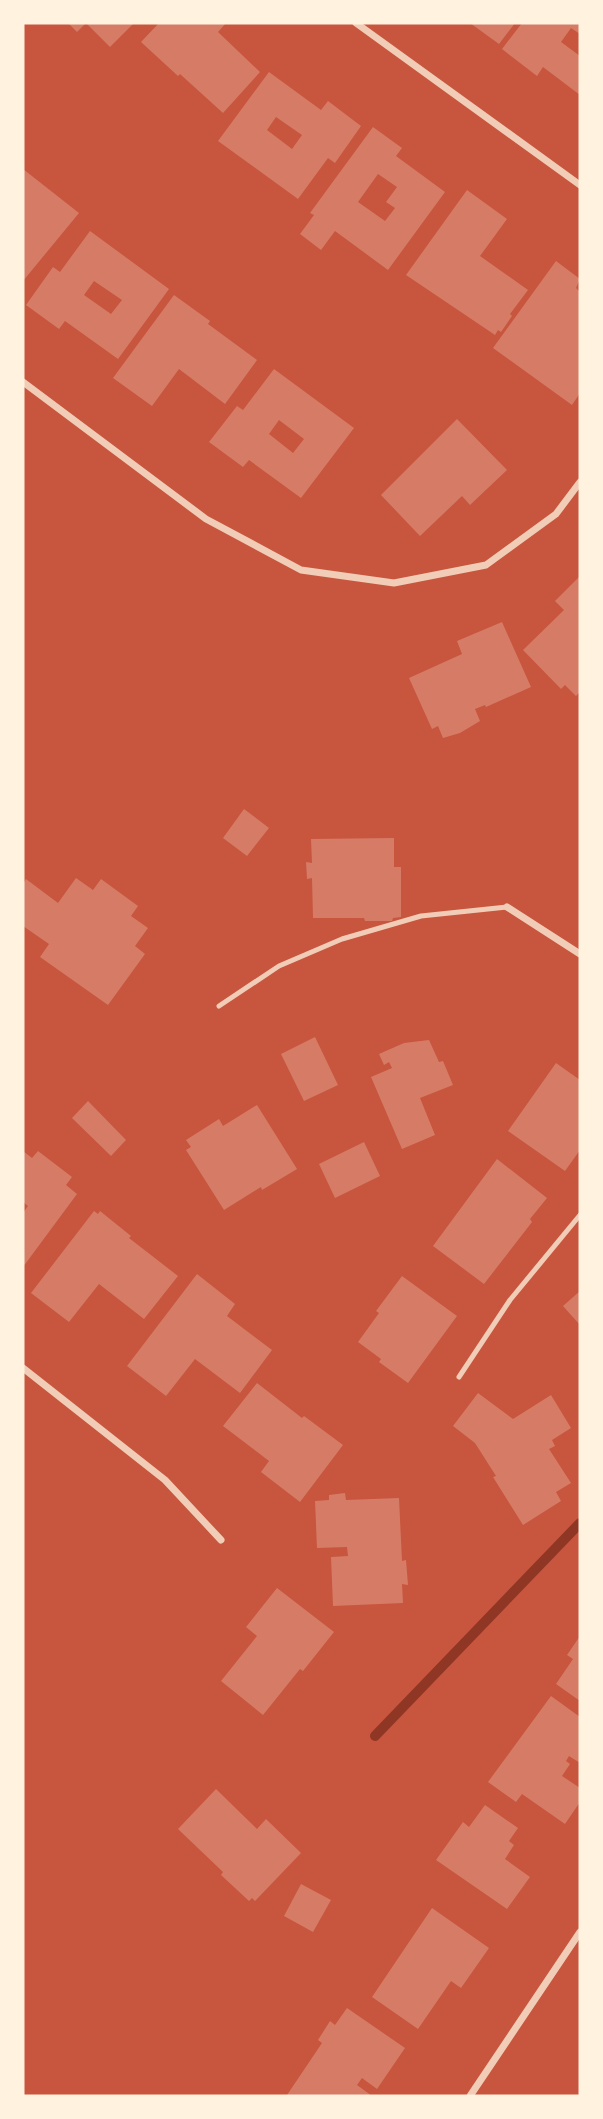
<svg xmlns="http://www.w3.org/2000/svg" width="603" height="2119" font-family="'Fira Sans',sans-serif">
<rect width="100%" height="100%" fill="#c8553d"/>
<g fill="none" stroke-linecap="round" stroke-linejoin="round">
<path stroke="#8f3625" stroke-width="10" d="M375,1736L580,1523"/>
</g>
<g fill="#d67c66" fill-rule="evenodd">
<path d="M68,23H86L77,32Z"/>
<path d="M86,23H134L110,47Z"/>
<path d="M159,23H226L218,32L260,72L223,113L180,74L178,76L141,42Z"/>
<path d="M470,23H515L499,44Z"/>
<path d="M522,23H580V34L571,28L561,42L580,56V95L543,67L537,76L502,49Z"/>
<path d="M269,72L321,110L328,101L361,126L335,163L328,158L298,199L218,141ZM276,117L302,135L292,149L267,130Z"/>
<path d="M373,127L402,148L396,156L445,192L388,270L335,231L321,250L300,234L314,215L310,213ZM378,174L397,187L386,202L395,208L385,221L358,202Z"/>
<path d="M23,169L79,213L23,281Z"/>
<path d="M467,190L507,219L480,256L528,290L510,314L512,316L501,332L498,330L495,335L406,275Z"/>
<path d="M90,231L169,289L118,359L65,321L59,329L26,305L53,267L60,272ZM94,281L122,300L111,314L84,295Z"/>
<path d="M556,261L580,279L576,288L580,292V393L572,405L493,348Z"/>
<path d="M174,295L210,321L208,324L257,360L225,404L179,369L152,406L113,378Z"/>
<path d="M274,369L354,428L301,498L249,460L243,467L209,442L237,406L243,410ZM279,420L304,439L293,453L269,434Z"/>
<path d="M457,419L507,470L470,505L462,496L420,536L381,495Z"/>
<path d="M580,576V692L576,696L565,685L561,689L523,650L564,610L555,601Z"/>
<path d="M502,622L531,687L486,707L485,705L475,709L480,721L460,733L443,738L438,726L432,729L409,678L462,654L457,641Z"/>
<path d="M244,809L269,828L247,856L223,838Z"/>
<path d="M394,838V867H401V917L393,918L392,921H365L364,918H313L312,878L307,879L306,862L312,863L311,839Z"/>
<path d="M76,878L93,890L101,879L138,906L131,916L148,928L135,946L145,954L108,1005L40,957L49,944L23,926V884L26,879L58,903Z"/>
<path d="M315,1037L338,1085L304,1101L281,1054Z"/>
<path d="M429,1040L439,1062L443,1061L453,1085L420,1098L435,1135L402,1149L371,1077L392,1068L389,1062L384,1065L379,1054L404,1043Z"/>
<path d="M556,1063L580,1080V1150L565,1171L508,1131Z"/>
<path d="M88,1101L126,1140L111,1156L72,1118Z"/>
<path d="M257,1105L297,1169L262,1190L261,1187L224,1210L186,1150L191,1147L186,1140L219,1119L223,1126Z"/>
<path d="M364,1142L380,1176L335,1198L319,1164Z"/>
<path d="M23,1151L32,1158L38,1151L72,1177L66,1185L77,1194L23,1267V1213L28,1206L23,1202Z"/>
<path d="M497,1159L547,1198L530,1219L532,1222L484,1284L433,1246Z"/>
<path d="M94,1211L98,1214L100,1211L131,1236L129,1238L178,1276L144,1319L99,1284L69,1322L31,1293Z"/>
<path d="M197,1274L235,1304L227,1316L272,1350L240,1393L195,1359L166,1396L127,1366Z"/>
<path d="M402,1276L457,1316L408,1383L379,1362L381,1359L358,1342L379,1313L376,1311Z"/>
<path d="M580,1291V1325L563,1306Z"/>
<path d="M257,1383L302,1418L304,1416L343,1445L300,1502L261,1472L269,1461L223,1426Z"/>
<path d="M478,1393L513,1419L551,1395L571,1428L552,1440L555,1446L549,1449L571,1483L556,1492L561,1501L523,1525L493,1477L496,1476L475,1443L453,1426Z"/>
<path d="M345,1493L346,1500L399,1498L402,1561L406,1560L408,1585L402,1584L403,1603L333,1606L331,1557L348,1556L347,1547L317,1548L315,1501L329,1500V1495Z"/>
<path d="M277,1588L334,1632L303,1671L300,1669L263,1715L221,1681L257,1636L246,1627Z"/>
<path d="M580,1636V1701L556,1684L573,1659L567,1655Z"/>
<path d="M551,1696L580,1717V1763L569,1756L566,1761L570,1764L562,1776L580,1788V1802L565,1824L522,1794L516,1802L488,1782Z"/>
<path d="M216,1789L257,1829L266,1819L301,1853L255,1901L252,1898L249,1901L221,1875L223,1872L178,1829Z"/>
<path d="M485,1805L518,1828L509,1841L514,1845L505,1859L530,1877L507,1909L436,1860L463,1822L469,1827Z"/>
<path d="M301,1884L331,1900L313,1932L284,1916Z"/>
<path d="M432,1908L489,1948L461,1988L451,1981L418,2029L372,1997Z"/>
<path d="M347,2008L405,2048L377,2089L362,2078L357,2085L372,2096L287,2095L322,2043L318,2040L330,2021L335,2025Z"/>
</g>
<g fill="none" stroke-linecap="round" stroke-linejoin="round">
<g stroke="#f1ccb7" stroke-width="5">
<path d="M219,1006L279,966L342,939L421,916L507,907"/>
<path d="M459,1377L510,1300L580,1215"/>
</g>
<g stroke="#f1ccb7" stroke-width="7">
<path d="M356,23L580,185"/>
<path d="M23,382L206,519L301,570L394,583L486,565L556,514L580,482"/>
<path d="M507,907L580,954"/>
<path d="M23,1368L165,1480L221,1540"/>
<path d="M470,2096L580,1932"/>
</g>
</g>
<rect width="603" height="2119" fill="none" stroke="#fff3e0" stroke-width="49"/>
</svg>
